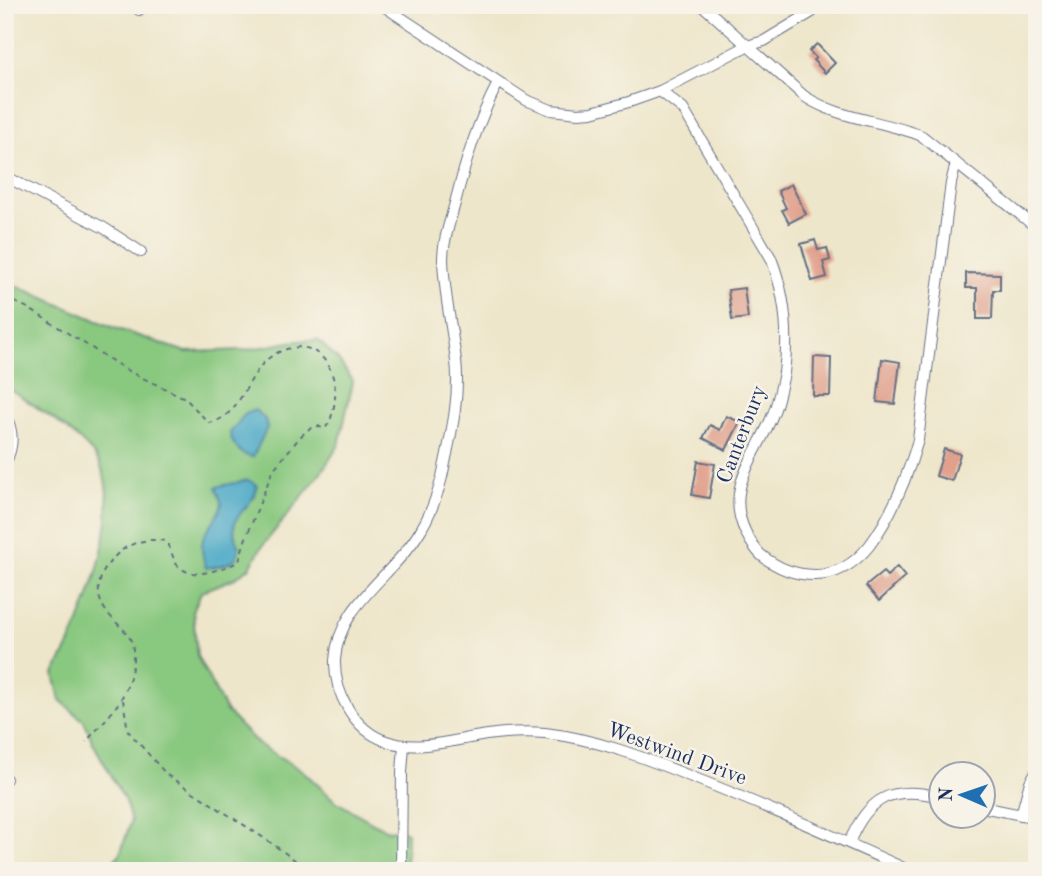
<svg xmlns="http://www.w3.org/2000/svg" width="1042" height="876" font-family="'Old Standard TT',serif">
<rect width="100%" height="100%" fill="#f7f3e8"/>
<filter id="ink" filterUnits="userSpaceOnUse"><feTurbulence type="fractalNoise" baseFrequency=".0143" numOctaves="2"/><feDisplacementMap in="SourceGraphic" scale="14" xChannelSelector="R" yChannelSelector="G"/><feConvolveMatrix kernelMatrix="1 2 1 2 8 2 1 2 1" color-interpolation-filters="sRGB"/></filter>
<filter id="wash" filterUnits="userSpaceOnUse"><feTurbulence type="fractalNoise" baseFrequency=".00686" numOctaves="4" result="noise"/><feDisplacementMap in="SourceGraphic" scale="28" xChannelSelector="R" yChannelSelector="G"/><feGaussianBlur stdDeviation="1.57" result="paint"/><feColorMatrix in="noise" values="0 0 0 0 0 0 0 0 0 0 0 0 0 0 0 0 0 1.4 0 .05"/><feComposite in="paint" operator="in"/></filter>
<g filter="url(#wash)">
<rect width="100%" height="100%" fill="#eee6ca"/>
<path fill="#89c87f" stroke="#527c6e" stroke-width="2" d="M5,281L112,327L186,352L246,350L296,341L318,340L338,360L353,381L339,445L320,474L261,548L250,567L235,578L201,592L193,611L197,656L226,711L258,744L303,771L335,801L384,829L407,832L406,871H104L120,854L131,821L125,801L93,743L84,721L60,700L54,674C82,624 125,521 100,464C87,438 30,403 5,386Z"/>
<g fill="#47a7c6" stroke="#316b92" stroke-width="2">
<path d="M255,410L265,419L267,428L253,457C241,456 232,445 230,433L245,414Z"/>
<path d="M248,480L257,485C257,502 240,508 235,523C230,535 243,545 237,556C233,565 216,566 206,568C193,528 215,531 222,503L216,487Z"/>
</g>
<g id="blocks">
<g fill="#e0a08c">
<path d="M817,44L835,63L825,73L813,60L816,58L809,51Z"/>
<path d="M791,184L806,214L789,223L782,210L786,208L778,191Z"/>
<path d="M815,240L818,250L827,248L830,260L823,262L827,277L812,281L801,244Z"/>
<path d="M966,273L1000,274V290H993L992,319H977V288H966Z"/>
<path d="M744,288L748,318L732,320L728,290Z"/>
<path d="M814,357L831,358L830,396H813Z"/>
<path d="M882,359L900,362L895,404L877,402Z"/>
<path d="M726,416L740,422L726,450L703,438L710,425L720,430Z"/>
<path d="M944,449L960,454L952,481L936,476Z"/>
<path d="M698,461L715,464L709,498L692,495Z"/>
<path d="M897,567L905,577L879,601L866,586L883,572L887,576Z"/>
</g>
</g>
</g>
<g filter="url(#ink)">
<use href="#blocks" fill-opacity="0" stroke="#656f84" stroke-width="2"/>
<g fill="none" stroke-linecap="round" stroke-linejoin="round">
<defs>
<g id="minor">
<path d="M382,5L526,100L551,110L578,113L592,112L629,102L660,91L747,46L764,41L812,12L817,5"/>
<path d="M702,5L804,96C840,120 883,120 922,136L1037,228"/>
<path d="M139,10L141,5"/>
<path d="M498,83C477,123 466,160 455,203C450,222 443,240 443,259C444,294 452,327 456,361C460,395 452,430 445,463C440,490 431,516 415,539C388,579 338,607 335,660C334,693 354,730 386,741C415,751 446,742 475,737C498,733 522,731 545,733C597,739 645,758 692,777C766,806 838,838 910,871"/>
<path d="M660,91L683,109L771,258C785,294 789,335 784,373C781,387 778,402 773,414C757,456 723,488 746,533C750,541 755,549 761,555C777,568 794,575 815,575C837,575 855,563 869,546C893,514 907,478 918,440L951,183L956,163"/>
<path d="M5,176L104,228L141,252"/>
<path d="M5,414C14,432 14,445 5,464"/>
<path d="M5,778L6,779"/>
<path d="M982,807L1037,818"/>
<path d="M1021,815L1030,782L1037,770"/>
<path d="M849,843C868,797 892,785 940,797"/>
<path d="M401,871L402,772L404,745"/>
</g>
</defs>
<use href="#minor" stroke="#656f84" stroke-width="12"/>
<g stroke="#656f84" stroke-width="2" stroke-dasharray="5 5" stroke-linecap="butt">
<path d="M5,298L26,307L130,372L185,398L209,423C243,417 247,369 275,354C317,331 343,371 333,411C331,418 330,424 324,429L318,426L309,429L300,437L273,470L244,543L239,562C222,568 195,581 179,567C172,560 172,549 166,541C150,538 134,541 121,551C103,565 90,590 106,611C121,631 135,631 133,660C129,699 110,714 86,742"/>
<path d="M123,700L128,731L167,775L267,840L310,871"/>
</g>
<use href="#minor" stroke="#fff" stroke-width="10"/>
</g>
</g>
<g text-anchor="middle" stroke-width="5" stroke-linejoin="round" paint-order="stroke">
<g font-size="21" fill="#1b2f5e" stroke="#f7f3e8">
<text transform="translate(741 434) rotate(-69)" y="7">Canterbury</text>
<text transform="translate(677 753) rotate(20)" y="7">Westwind Drive</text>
</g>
</g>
<rect width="1042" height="876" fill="none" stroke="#f7f3e8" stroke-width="28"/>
<g transform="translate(962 795) rotate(272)"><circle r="33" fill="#f7f3e8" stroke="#9fa5b1" stroke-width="2"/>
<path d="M0-5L12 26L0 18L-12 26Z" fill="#1f6fb2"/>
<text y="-10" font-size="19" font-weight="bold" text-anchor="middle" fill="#1b2f5e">N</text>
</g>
</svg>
